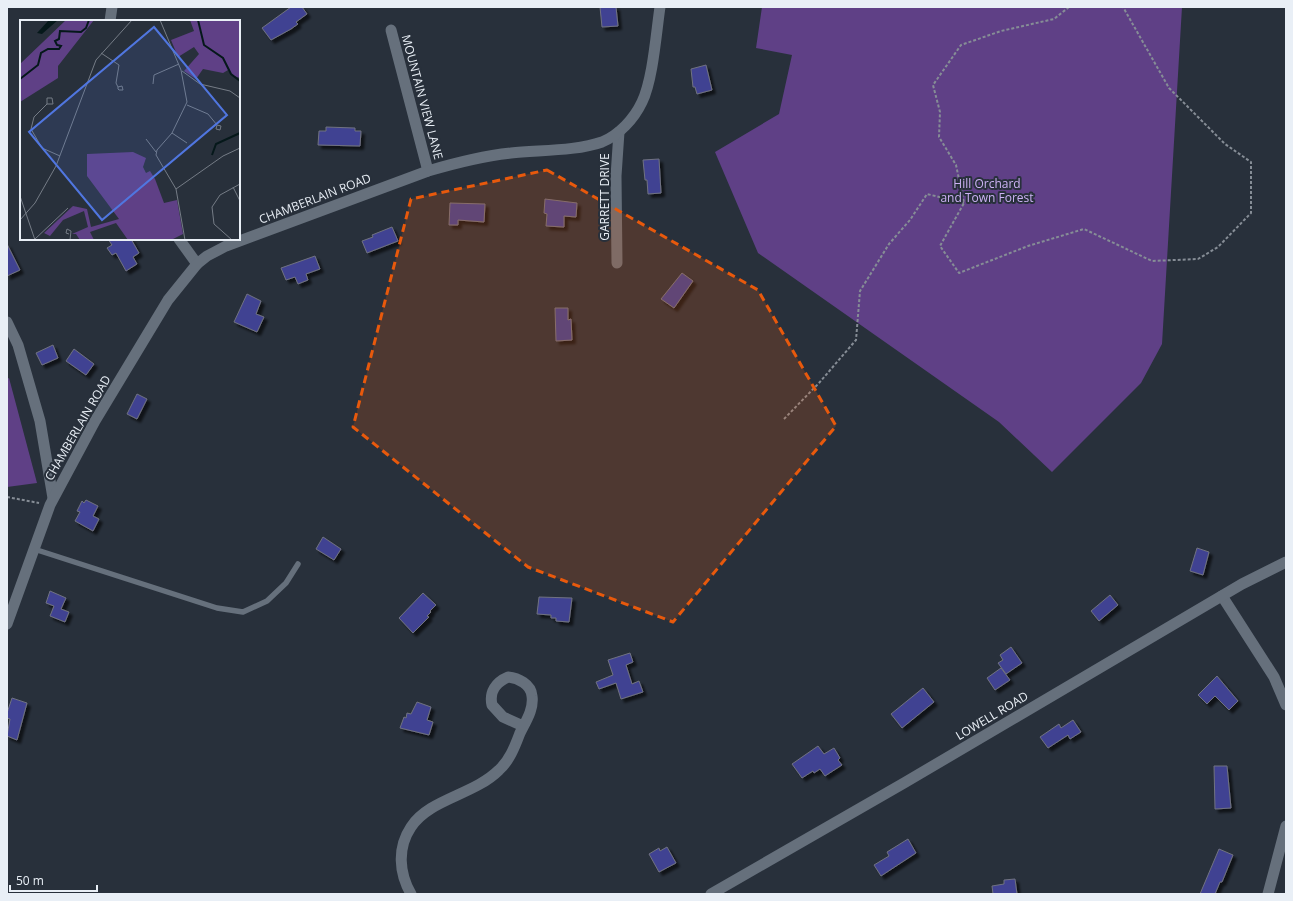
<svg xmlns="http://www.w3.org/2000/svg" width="1293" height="901" font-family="'Open Sans',sans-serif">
<defs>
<filter id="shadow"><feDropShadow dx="3.5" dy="3.5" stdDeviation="1" flood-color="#0009"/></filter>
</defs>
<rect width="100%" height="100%" fill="#28303b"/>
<g fill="#5f4086">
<path d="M762,7H1182L1162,344L1141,383L1052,472L999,422L758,253L715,152L779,114L792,55L756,48Z"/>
<path d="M9,378L37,483L7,487V379Z"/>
</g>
<g fill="#414392" stroke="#707281" filter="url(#shadow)">
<path d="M291,7H302L307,14L296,22L298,24L291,29L271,40L262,28Z"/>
<path d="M600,7H616L618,26L602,27Z"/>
<path d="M706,65L712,90L697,94L695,87H693L691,69Z"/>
<path d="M326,127L355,128V131H361L360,146L318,145L319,131H326Z"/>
<path d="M659,159L661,193L648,194L647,180H645L643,160Z"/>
<path d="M545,199L577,203L576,217L564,216V227L546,226L547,214L544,213Z"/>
<path d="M450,203L485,204L484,222L458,220V225H449Z"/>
<path d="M392,227L398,241L367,253L362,241L373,237L372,235Z"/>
<path d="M108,239H131L139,253L133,257L137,264L126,271L116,253L112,255L107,248L112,245Z"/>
<path d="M7,244L20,270L7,276Z"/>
<path d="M315,256L320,269L306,274L308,280L298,284L295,277L286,280L281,268Z"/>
<path d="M682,273L693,281L674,308L661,299Z"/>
<path d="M247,294L261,301L256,314L264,317L257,332L234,322Z"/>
<path d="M555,308H568V320L571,319L572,340L556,341Z"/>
<path d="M53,345L58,358L42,365L36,353Z"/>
<path d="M74,349L94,364L86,375L66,361Z"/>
<path d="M137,394L147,399L137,419L127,414Z"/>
<path d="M86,500L98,506L93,516L99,519L93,531L75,521L80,512L77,511L82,501L84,503Z"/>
<path d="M323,537L341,549L334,560L316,549Z"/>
<path d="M1197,548L1209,552L1203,575L1190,571Z"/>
<path d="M50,591L66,598L61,609L69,612L65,622L50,616L54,606L46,603Z"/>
<path d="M423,593L436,605L430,611L431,612L427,616L429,617L413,633L399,618Z"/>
<path d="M1110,595L1118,605L1099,621L1091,611Z"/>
<path d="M539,597L572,598L569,622L556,621V618H551V615L537,614Z"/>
<path d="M1011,647L1022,663L1006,674L998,663L1003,660L1000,655Z"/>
<path d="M630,653L633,662L626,665L632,684L639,681L643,692L621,699L616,683L599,689L596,682L613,675L608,660Z"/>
<path d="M1001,668L1010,680L995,690L987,678Z"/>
<path d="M1217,676L1238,701L1229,710L1215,696L1207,704L1198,695Z"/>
<path d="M923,688L934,702L902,728L891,714Z"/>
<path d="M12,698L27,703L17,740L7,736L10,719L7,718V713Z"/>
<path d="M417,702L431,707L427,720L433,722L429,735L400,728L404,717L406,718L407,713L411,714Z"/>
<path d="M1073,720L1081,732L1070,739L1068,735L1048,748L1040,737L1059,724L1061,728Z"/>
<path d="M818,746L824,754L834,748L840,758L838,760L842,765L825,776L820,769L814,773L813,771L802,778L792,764Z"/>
<path d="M1214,766H1227L1231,808L1215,809Z"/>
<path d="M908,839L916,853L881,876L874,865L889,856L887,852Z"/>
<path d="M667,847L676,863L659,872L649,854L659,848L660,851Z"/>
<path d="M1219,849L1233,855L1222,882H1220L1215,894H1200Z"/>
<path d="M1015,879L1017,894H993L992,886L1004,884V880Z"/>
</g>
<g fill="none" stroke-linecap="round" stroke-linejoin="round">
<g stroke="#868d96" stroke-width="2" stroke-dasharray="3 2" stroke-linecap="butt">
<path d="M1069,7L1054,19L1001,31L961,45L933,85L940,112L939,137L956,165L964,203L940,246L959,273L1028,246L1084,229L1152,261L1198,259L1218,247L1251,213V162L1225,144L1169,88L1123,7"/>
<path d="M784,419L819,383L856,340L860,291L889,244L910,220L927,194L964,203"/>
<path d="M7,497L39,503"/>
</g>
<path stroke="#66707c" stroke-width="5.5" d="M34,549L217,608L243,612L267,601L286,583L298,564"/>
<g stroke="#66707c" stroke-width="11">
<path d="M110,21L112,7"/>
<path d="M391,30L428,171"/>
<path d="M179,239L197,264"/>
<path d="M617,263L616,176L619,132"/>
<path d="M7,322L18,345L40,421L53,498"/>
<path d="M1222,596L1274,677L1286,705"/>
<path d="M7,624L50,505L95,421L168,300L197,264L207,256L226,246L428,171C455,163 483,156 511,153C538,150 577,151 602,142C619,135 634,119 642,102C653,79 656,34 660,7"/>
<path d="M411,894C399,873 397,848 411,827C429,799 474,795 499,770C510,760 515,746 520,733C526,721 534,709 532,696C531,684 518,678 508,677C496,682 489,692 492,705L503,717L523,726"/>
<path d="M1268,894L1286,826"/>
</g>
<path stroke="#66707c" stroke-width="11" d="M711,894L904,783L1242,584L1286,562"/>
</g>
<path fill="#e8590c" fill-opacity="0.2" stroke="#e8590c" stroke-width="3" stroke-dasharray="8 5" stroke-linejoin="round" d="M547,170L758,290L836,426L673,622L528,567L353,427L411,199Z"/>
<g text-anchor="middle" stroke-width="4" stroke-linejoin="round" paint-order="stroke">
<g font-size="12" fill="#e9eff6" stroke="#28303b">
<text transform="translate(422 97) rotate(75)" y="4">MOUNTAIN VIEW LANE</text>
<text transform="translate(605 197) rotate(-90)" y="4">GARRETT DRIVE</text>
<text transform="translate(315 199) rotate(-21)" y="4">CHAMBERLAIN ROAD</text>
<text transform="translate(78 428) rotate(-60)" y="4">CHAMBERLAIN ROAD</text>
<text transform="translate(992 716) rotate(-31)" y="4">LOWELL ROAD</text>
</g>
<g font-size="12" fill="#ccb2f4" stroke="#28303b">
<text x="987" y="188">Hill Orchard<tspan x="987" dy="14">and Town Forest</tspan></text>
</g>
</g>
<g transform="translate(20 20)">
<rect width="220" height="220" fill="#28303b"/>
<path d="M46,0H74L38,46V58L0,82V44ZM170,0H220V58L211,55L208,50L203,53L183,49L176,59L164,51L179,34L174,27L158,37L151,20L174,11ZM113,132L126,138L123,147L126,153L130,151L135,159L144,183L157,180L163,214L151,220H108L96,203L70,212L74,220H60L56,214H52L68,207L64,191L43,200L30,216L24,213L53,186L67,189L71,207L99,199L67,156V134Z" fill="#5f4086"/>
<path d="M29,0H38L22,14L17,13Z" fill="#05181a"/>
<path fill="none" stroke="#05181a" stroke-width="2" d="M178,0L184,25L203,38L211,54L220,61M0,59L18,45L21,33L28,29H39L41,26L37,25L35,21L39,19L40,11L61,12L66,8L69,0M192,135L196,124L220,113"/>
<path fill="none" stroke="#757c86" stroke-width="1" d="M140,0L161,50L167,82L152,113L137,130L136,135L156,169L165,220M81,33L99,45L96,63L98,67V69L99,70H103L102,66L98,67M162,51L180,64L210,71L220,78M133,64L134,55L159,44M27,84H33L32,78H27V84L14,97L11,109L22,128L40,136M167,85L188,94L197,105L196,109L200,110L201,106L197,105M152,113L167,123M126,119L136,132M213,167L220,181M156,169L203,136L220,128M0,176L15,220M0,200L15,183L36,146L76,40L112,0M49,214L46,213L47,209L51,211L50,220M15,219L48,188M212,220L194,204L192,187L200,175L220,164"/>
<path fill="#5076e0" fill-opacity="0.15" stroke="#5076e0" stroke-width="2" d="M134,7L207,95L82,200L9,112Z"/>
<rect width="220" height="220" fill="none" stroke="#e9eff6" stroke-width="2"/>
</g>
<rect width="1293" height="901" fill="none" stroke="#e9eff6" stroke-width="16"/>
<path d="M10 885v6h87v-6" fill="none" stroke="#e9eff6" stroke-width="2"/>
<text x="16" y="885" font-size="12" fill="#e9eff6" stroke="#28303b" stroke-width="3" paint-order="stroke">50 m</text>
</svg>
